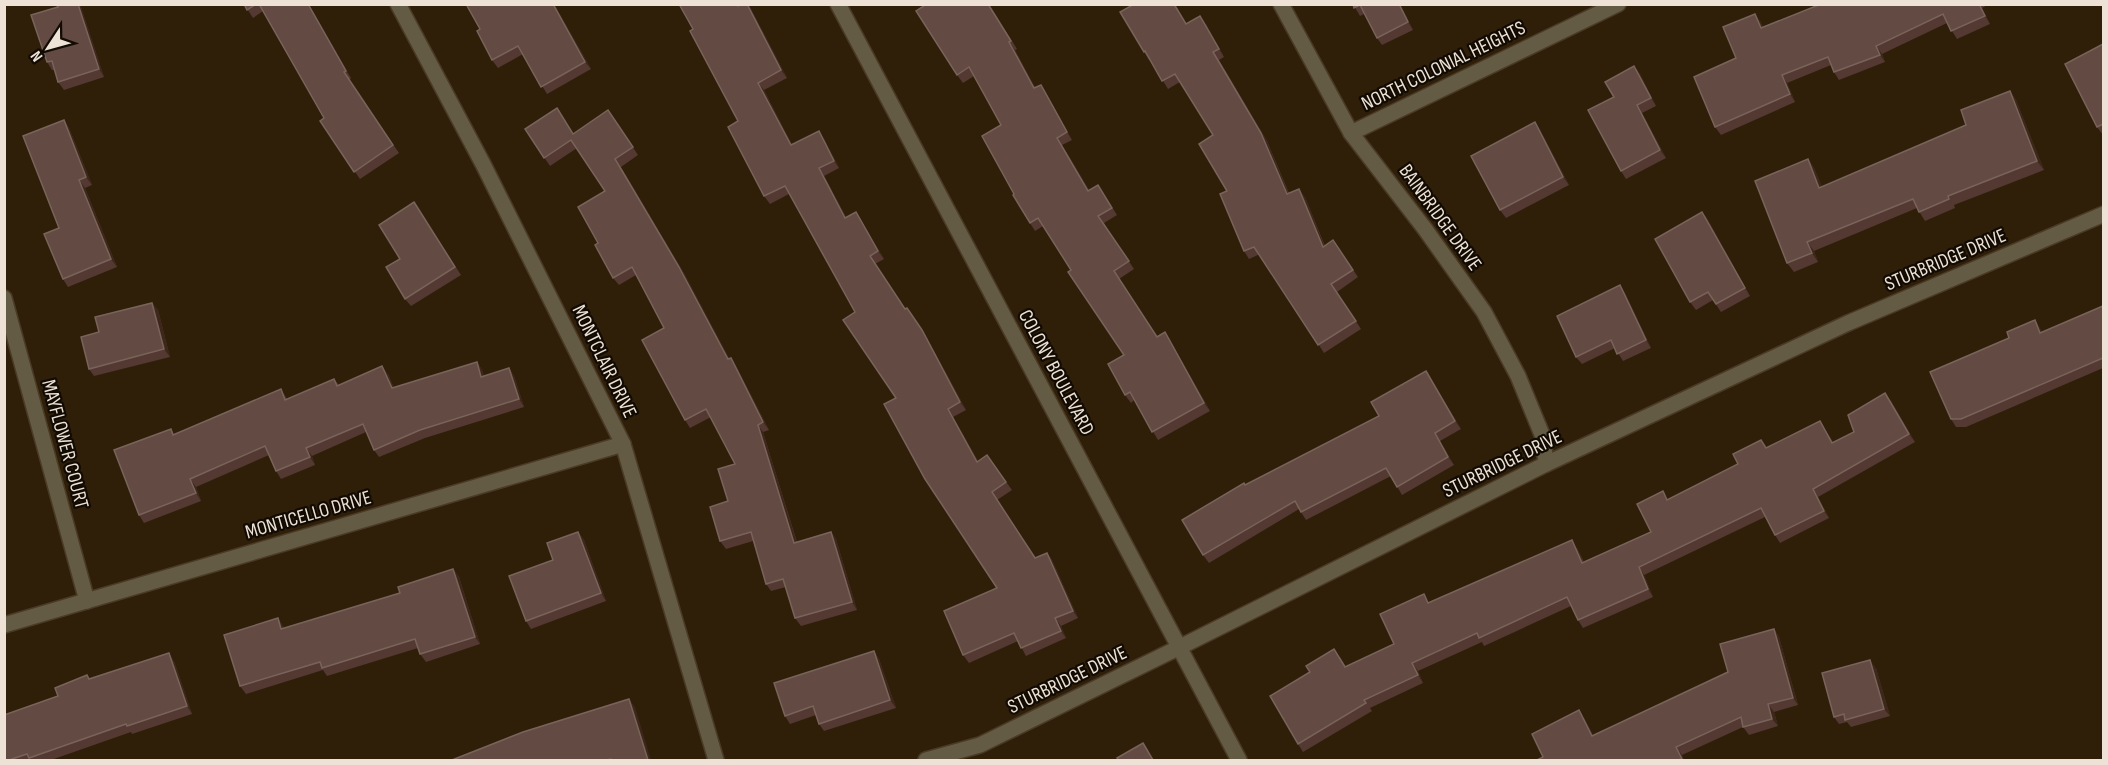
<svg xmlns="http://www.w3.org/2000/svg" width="2108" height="765" font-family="'Sofia Sans Condensed',sans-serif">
<rect width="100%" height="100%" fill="#2f1f09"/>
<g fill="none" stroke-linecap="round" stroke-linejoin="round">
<defs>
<g id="street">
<path d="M398,4L483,164L623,444L716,760"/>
<path d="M838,4L1239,760"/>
<path d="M1281,4L1351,133L1425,229L1484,312L1518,376L1543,437L1546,464"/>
<path d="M1351,133L1618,4"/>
<path d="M4,298L87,601"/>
<path d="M4,625L623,444"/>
<path d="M926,760L980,745L1180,647L1546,464L1848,323L2104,214"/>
</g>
</defs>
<use href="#street" stroke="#4a3a26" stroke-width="18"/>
<use href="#street" stroke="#645b45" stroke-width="15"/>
</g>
<g fill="#533931">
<path d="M56,4H80L104,77L64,90L58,82L54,70H52L47,62L58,7Z"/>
<path d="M244,4H308L351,78L349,80L399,153L360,179L320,121L324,118L263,11L253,18Z"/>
<path d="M466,4H554L591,69L547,94L523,54L498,68L492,60L480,29Z"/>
<path d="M740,4H748L751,9L787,78L764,90L792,145L824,139L839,168L824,176L846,217L856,212L861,220L884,259L875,264L905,309L927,338L966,410L953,417L978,461L987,455L1012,490L997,500L1036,558L1047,553L1052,560L1078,618L1061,626L1066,638L1026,656L1018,641L969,663L963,655L997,588L896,398L855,312L789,194L770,204L764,196L738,121L693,29Z"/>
<path d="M989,4L1017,49L1015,50L1035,88L1041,85L1046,93L1072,140L1062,145L1089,190L1098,185L1117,215L1104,223L1134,269L1119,279L1157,336L1165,332L1170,340L1210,411L1158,440L1134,400L1131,403L1125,395L1124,355L1043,226L1035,231L1030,223L1014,194L1001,125L974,76L963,83L957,75L925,5Z"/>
<path d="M1353,4H1400L1413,30L1382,45L1377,38L1364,14L1360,16Z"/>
<path d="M1821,4H1989L1982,8L1990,24L1957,39L1947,23L1882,54L1885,62L1839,80L1834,72L1831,65L1787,83L1795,102L1721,135L1715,127L1736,58L1760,21L1763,27Z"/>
<path d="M1131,6L1186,24H1206L1224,57L1219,60L1267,141L1289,193L1305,197L1325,246L1333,240L1358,277L1337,292L1361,329L1324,353L1260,254L1249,259L1244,251L1213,135L1180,82L1168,89L1150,60H1149L1144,52Z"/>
<path d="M2103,44V135L2097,127Z"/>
<path d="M1634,66L1640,74L1656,106L1642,113L1666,158L1626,179L1621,171L1614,97Z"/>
<path d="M2010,91L2016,100L2044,170L1954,205L1955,208L1925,221L1917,208L1814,251L1818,262L1794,272L1787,263L1808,159L1814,168L1822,187L1966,125Z"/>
<path d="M614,118L638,155L621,167L685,275L729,359L736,366L769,430L763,432L797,542L831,532L836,539L857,610L801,626L795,618L786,587L771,591L766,584L753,541L726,549L720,541L735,464L711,417L690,428L685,420L664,328L636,275L619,285L613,278L598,243L605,191L577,148L550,166L525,129L573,134Z"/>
<path d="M64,120L69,128L92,185L85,188L117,267L68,287L63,279L59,228Z"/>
<path d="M1535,122L1540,130L1569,185L1506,218L1500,210Z"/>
<path d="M414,202L461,275L411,306L405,299L400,259Z"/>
<path d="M1702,212L1708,220L1750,296L1721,312L1713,300L1696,310L1690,302Z"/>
<path d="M1620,285L1625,293L1651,348L1623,361L1615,348L1582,364L1576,357Z"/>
<path d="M152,303L158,310L170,357L94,376L89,369L99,332Z"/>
<path d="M2103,306V368L1966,427H1956L1951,419L2009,338L2035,320L2042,332Z"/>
<path d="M477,362L482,370L484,376L509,368L514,376L524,407L425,438L379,457L374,450L366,432L312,456L315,465L281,479L276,471L269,455L196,487L201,501L144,523L139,515L171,429L174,434L281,389L287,399L334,379L339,385L388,374L394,388Z"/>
<path d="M1426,371L1461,429L1440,441L1454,465L1402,495L1391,476L1306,520L1299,509L1209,563L1203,555L1245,485L1379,416Z"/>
<path d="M1891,401L1915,442L1818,497L1829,518L1780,543L1775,535L1765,517L1644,575L1653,597L1583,628L1578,620L1571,606L1484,646L1482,642L1418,671L1423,683L1370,708L1372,711L1303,752L1298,744L1340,657L1346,667L1394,644L1430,602L1577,548L1584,562L1651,532L1669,499L1738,464L1767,448L1825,429L1833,442L1854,432Z"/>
<path d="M578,532L584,540L606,601L531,629L526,621L553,560Z"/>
<path d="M453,569L459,577L480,644L426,662L420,654L418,648L327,676L323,670L246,694L240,686L278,618L284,628L400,593Z"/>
<path d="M1774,629L1779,637L1798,705L1774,712L1778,726L1749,735L1743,727L1682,755L1684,760H1537L1543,757L1584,718L1593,735L1728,672Z"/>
<path d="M874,651L879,659L896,708L824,731L819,724L816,715L790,724L785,716Z"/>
<path d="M174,661L192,714L132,734L131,732L51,760H4L58,696L87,675L90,679Z"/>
<path d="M1876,668L1890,716L1851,727L1847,722L1839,724L1834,717Z"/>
</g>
<g fill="#3d271a">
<path d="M78,4H80L104,77L99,69Z"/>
<path d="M308,4L313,11L351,78L346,71Z"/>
<path d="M553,4H554L591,69L585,62Z"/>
<path d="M747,4L751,9L787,78L781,70Z"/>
<path d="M1399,4H1400L1413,30L1408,22Z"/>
<path d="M1979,4L1982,8L1990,24L1985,16Z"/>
<path d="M1755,14L1760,21L1766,35L1761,28Z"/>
<path d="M1200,16L1206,24L1224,57L1219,49Z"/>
<path d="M1009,42L1015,50L1040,96L1034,88Z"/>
<path d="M1876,46L1882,54L1885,62L1880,55Z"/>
<path d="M1213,52L1267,141L1292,202L1287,194Z"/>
<path d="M1634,66L1640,74L1656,106L1651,98Z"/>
<path d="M1782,75L1787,83L1795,102L1790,94Z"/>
<path d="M758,83L764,90L796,153L791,145Z"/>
<path d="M1041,85L1046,93L1072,140L1067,132Z"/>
<path d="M2010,91L2016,100L2044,170L2037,161Z"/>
<path d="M1637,105L1642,113L1666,158L1660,150Z"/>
<path d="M64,120L69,128L92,185L86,177Z"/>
<path d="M1535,122L1540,130L1569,185L1563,177Z"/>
<path d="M819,131L824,139L839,168L834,161Z"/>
<path d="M1057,138L1062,145L1094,198L1088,191Z"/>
<path d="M615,159L685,275L734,367L728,359Z"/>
<path d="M1808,159L1814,168L1826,197L1819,188Z"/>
<path d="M819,168L824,176L851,226L845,218Z"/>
<path d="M79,180L85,188L117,267L111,259Z"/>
<path d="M1299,189L1305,197L1328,255L1323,247Z"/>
<path d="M856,212L861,220L884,259L878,251Z"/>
<path d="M1702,212L1708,220L1750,296L1745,288Z"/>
<path d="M1807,242L1814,251L1818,262L1812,253Z"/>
<path d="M1620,285L1625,293L1651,348L1646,340Z"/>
<path d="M152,303L158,310L170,357L164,349Z"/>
<path d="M907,308L927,338L966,410L960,402Z"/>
<path d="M2035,320L2040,328L2046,341L2040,333Z"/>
<path d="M1165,332L1170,340L1210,411L1204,403Z"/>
<path d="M731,358L736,366L769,430L763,422Z"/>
<path d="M477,362L482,370L486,384L481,377Z"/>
<path d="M382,366L388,374L397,396L392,388Z"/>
<path d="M509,368L514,376L524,407L519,399Z"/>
<path d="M1426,371L1431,379L1461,429L1455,421Z"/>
<path d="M1885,393L1891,401L1915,442L1909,434Z"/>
<path d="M948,409L953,417L982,469L977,462Z"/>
<path d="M758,425L763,432L799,550L794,543Z"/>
<path d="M1435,433L1440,441L1454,465L1448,457Z"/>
<path d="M306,448L312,456L315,465L310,457Z"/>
<path d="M190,479L196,487L201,501L196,493Z"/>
<path d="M1813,489L1818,497L1829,518L1824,511Z"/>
<path d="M578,532L584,540L606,601L601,593Z"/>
<path d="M831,532L836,539L857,610L852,602Z"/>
<path d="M1572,540L1577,548L1587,571L1582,563Z"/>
<path d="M1047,553L1052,560L1078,618L1073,611Z"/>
<path d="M1639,567L1644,575L1653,597L1648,589Z"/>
<path d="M453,569L459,577L480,644L475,637Z"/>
<path d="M278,618L283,626L287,637L281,629Z"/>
<path d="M1055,618L1061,626L1066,638L1061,631Z"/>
<path d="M1774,629L1779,637L1798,705L1793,698Z"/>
<path d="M874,651L879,659L896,708L890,700Z"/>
<path d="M169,653L174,661L192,714L187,706Z"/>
<path d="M1870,660L1876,668L1890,716L1884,709Z"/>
<path d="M1412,663L1418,671L1423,683L1418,675Z"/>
<path d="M629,699L635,707L651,760H648Z"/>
<path d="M1768,704L1774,712L1778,726L1772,719Z"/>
<path d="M1579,710L1584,718L1597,743L1592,736Z"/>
<path d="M1676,747L1682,755L1684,760H1683L1682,759Z"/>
</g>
<g fill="#634b43" stroke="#79635a" stroke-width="1.5">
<path d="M56,4H78L99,69L58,82L52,61L47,62L31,15L58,7Z"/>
<path d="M244,4H256L247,10Z"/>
<path d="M259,4H308L346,71L344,72L393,145L354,172L320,121L324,118Z"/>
<path d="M466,4H553L585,62L541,87L518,46L492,60L477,31L480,29Z"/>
<path d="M679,4H737L738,6L740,4H747L781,70L758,83L791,145L819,131L834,161L819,168L845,218L856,212L878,251L870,256L905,309L907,308L922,330L960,402L948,409L977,462L987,455L1006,482L992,492L1035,558L1047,553L1073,611L1055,618L1061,631L1021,648L1014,633L963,655L944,611L997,588L925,479L884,404L896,398L843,320L855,312L785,186L764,196L728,127L738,121L690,31L693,29Z"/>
<path d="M925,4H988L1011,41L1009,42L1034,88L1041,85L1067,132L1057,138L1088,191L1098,185L1112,208L1098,216L1129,261L1114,271L1157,337L1165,332L1204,403L1152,432L1130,392L1125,395L1108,364L1124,355L1068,272L1071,270L1038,218L1030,223L1013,195L1014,194L982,136L1001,125L969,67L957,75L916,11L925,5Z"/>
<path d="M1130,4H1174L1186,24L1200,16L1219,49L1213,52L1261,133L1287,194L1299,189L1323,247L1333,240L1353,270L1331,284L1356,321L1318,345L1254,247L1244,251L1220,194L1227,191L1199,144L1213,135L1175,74L1162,81L1145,51L1144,52L1120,12L1131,6Z"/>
<path d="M1353,4H1399L1408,22L1377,38L1360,5L1354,8Z"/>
<path d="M1821,4H1979L1985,16L1951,31L1943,14L1876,46L1880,55L1834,72L1828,57L1782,75L1790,94L1715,127L1694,77L1736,58L1723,27L1755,14L1761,28Z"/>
<path d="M2103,44V124L2097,127L2065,64Z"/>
<path d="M1634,66L1651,98L1637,105L1660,150L1621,171L1588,110L1614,97L1605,82Z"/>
<path d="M2010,91L2037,161L1948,196L1949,199L1919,212L1913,199L1807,242L1812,253L1787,263L1755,181L1808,159L1819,188L1966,125L1961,110Z"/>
<path d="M557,108L573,134L608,110L633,147L615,159L679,267L728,359L731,358L763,422L758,425L794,543L831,532L852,602L795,618L783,579L766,584L751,532L720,541L710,507L728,501L718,469L735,464L706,409L685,420L642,340L664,328L632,267L613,278L595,245L598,243L578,207L605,191L571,140L544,158L525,129Z"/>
<path d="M64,120L86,177L79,180L111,259L63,279L44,234L59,228L23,136Z"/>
<path d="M1535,122L1563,177L1500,210L1471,156Z"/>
<path d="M414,202L455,267L405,299L386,267L400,259L379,225Z"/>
<path d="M1702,212L1745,288L1716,304L1708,292L1690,302L1655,239Z"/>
<path d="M1620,285L1646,340L1617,354L1611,340L1576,357L1557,316Z"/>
<path d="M152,303L164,349L89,369L81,337L99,332L95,317Z"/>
<path d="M2103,306V358L1961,419H1951L1930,372L2009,338L2007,332L2035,320L2040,333Z"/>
<path d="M477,362L481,377L509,368L519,399L420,430L374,450L363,424L306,448L310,457L276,471L265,446L190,479L196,493L139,515L114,450L171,429L173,435L281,389L285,400L334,379L337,386L382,366L392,388Z"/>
<path d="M1426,371L1455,421L1435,433L1448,457L1397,487L1386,468L1301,512L1295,501L1203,555L1182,520L1244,483L1245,485L1379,416L1371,402Z"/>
<path d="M1885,393L1909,434L1813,489L1824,511L1775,535L1761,508L1639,567L1648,589L1578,620L1567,597L1479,638L1477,633L1412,663L1418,675L1364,700L1366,703L1298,744L1270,696L1310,672L1306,666L1334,649L1345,667L1394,644L1380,614L1424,594L1428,603L1572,540L1582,563L1651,532L1637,504L1663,491L1667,500L1738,464L1733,454L1761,440L1766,448L1820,421L1832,443L1854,432L1848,415Z"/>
<path d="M578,532L601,593L526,621L509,576L553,560L547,543Z"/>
<path d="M453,569L475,637L420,654L415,639L322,668L320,662L240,686L224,635L278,618L281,629L400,593L398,587Z"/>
<path d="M1774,629L1793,698L1768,704L1772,719L1743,727L1741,717L1676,747L1682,759L1678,760H1537L1543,757L1532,734L1579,710L1592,736L1728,672L1720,644Z"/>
<path d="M874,651L890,700L819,724L813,706L785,716L774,683Z"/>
<path d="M169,653L187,706L127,726L126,724L29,758L27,754L9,760H4V715L58,696L55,688L87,675L89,679Z"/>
<path d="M1870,660L1884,709L1845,720L1844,714L1834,717L1822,673Z"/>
<path d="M629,699L648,760H612L611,759L605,760H452L523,732Z"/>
<path d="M1143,743L1153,760H1119L1117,758Z"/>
</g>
<g text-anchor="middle" stroke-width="4.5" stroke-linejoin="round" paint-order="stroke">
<g font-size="20" fill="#ede2d5" stroke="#120b03">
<text transform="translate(1443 65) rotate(-26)" y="7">NORTH COLONIAL HEIGHTS</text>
<text transform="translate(1441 217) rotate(54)" y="7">BAINBRIDGE DRIVE</text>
<text transform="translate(1945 259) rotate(-23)" y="7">STURBRIDGE DRIVE</text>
<text transform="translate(605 361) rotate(64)" y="7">MONTCLAIR DRIVE</text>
<text transform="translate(1057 372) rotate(62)" y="7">COLONY BOULEVARD</text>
<text transform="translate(66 444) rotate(75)" y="7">MAYFLOWER COURT</text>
<text transform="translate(1502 463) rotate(-26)" y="7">STURBRIDGE DRIVE</text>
<text transform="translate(308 514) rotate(-16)" y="7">MONTICELLO DRIVE</text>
<text transform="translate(1067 679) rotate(-26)" y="7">STURBRIDGE DRIVE</text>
</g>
</g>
<rect width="2108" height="765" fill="none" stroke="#ede2d5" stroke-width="12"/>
<g transform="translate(48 48) rotate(234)" stroke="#120b03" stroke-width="4.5" paint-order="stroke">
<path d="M0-4.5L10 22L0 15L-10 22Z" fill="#ede2d5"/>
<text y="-9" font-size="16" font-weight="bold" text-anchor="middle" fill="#ede2d5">N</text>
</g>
</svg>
